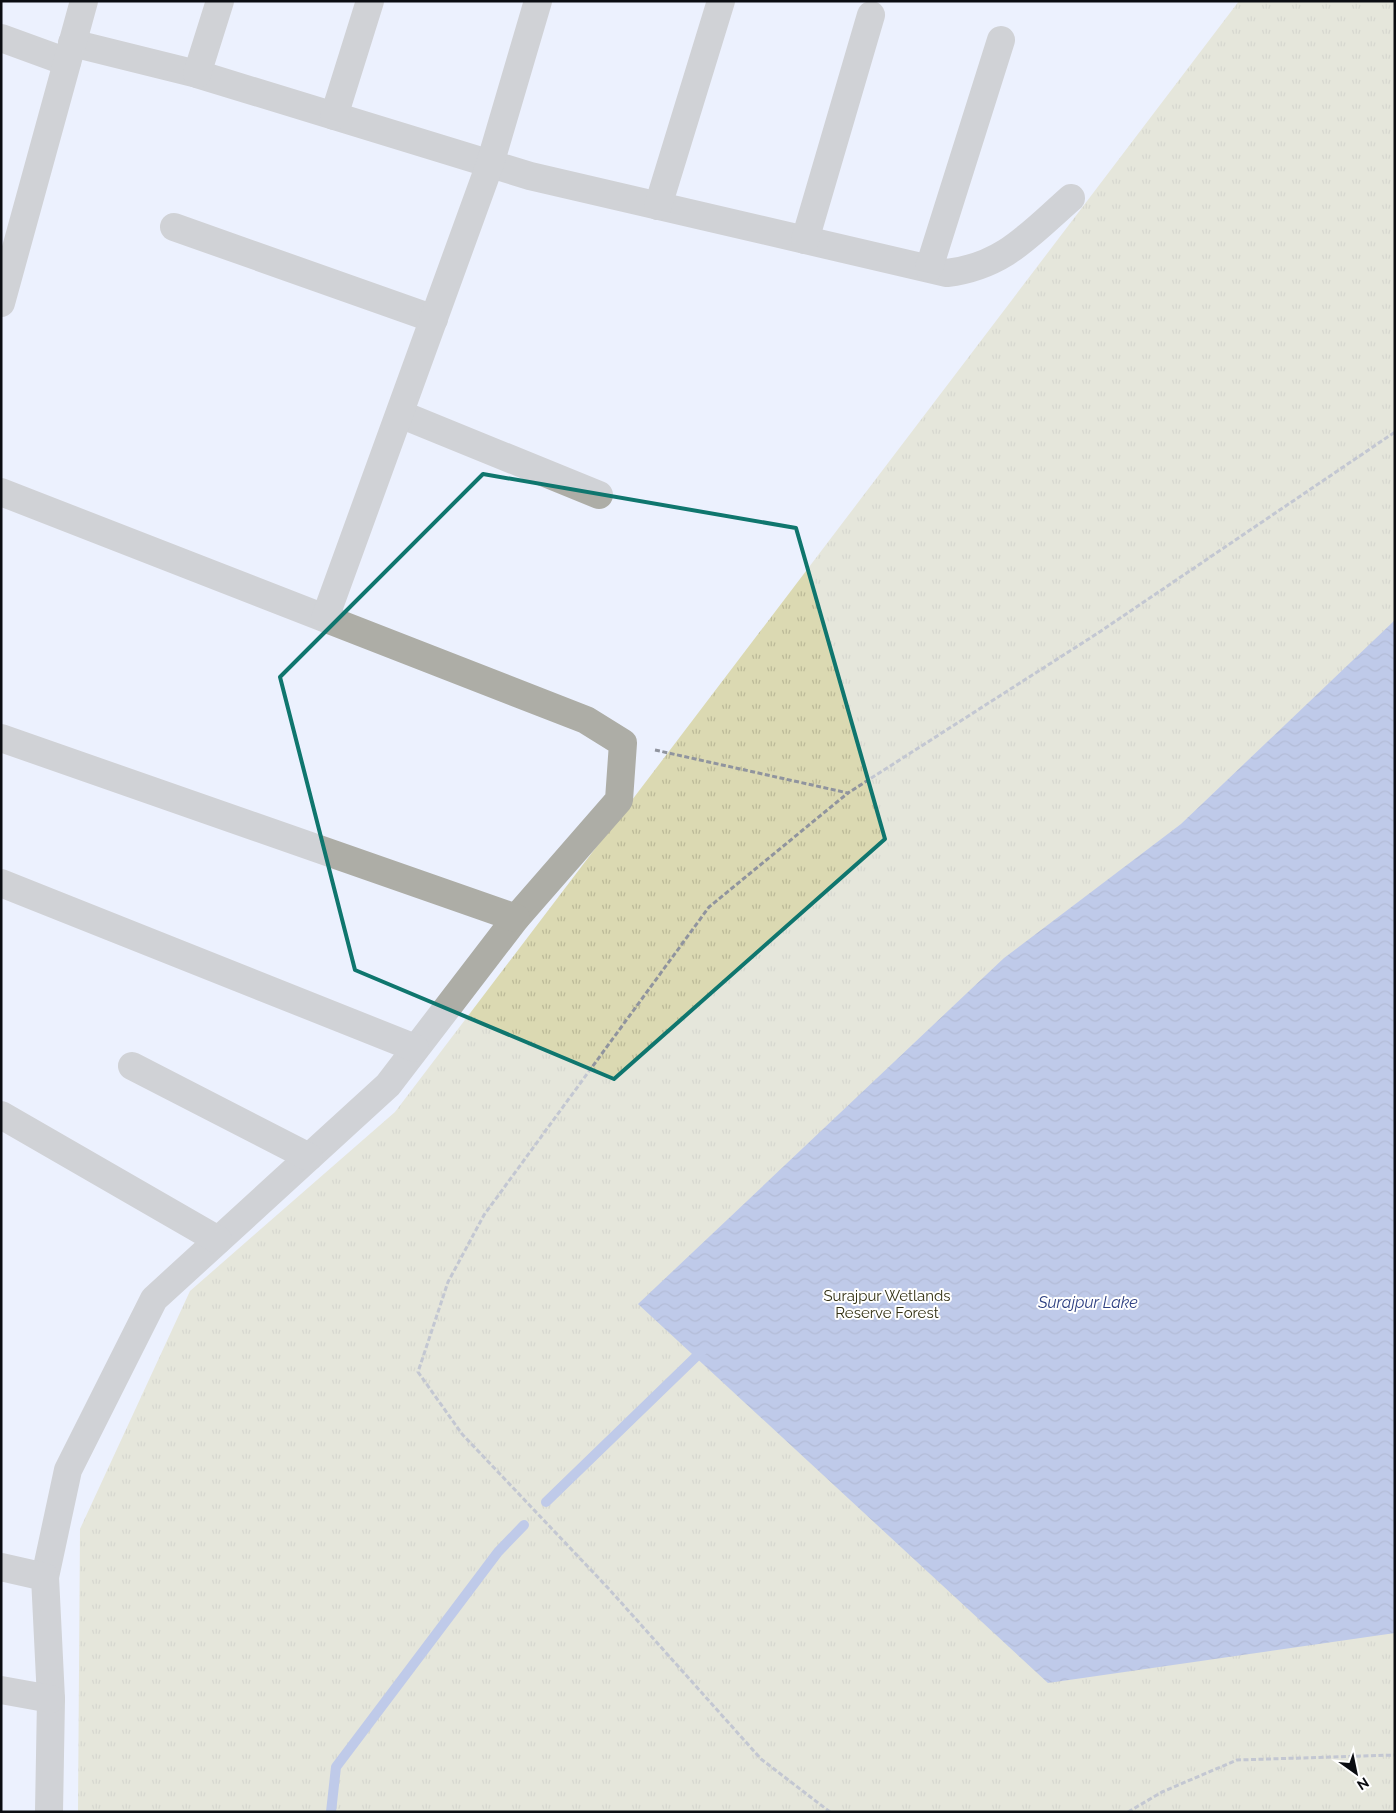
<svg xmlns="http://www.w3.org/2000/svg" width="1396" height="1813" font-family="Raleway,sans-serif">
<defs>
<pattern id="park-tufts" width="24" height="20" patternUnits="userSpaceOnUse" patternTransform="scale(1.25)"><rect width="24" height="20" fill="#dbd9b2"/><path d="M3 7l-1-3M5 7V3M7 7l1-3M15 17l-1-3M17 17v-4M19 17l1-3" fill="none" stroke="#bbb998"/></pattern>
<pattern id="water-waves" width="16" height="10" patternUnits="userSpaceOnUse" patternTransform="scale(1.25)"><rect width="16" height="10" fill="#889bd1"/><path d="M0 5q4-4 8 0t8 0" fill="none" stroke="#6d7da8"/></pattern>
</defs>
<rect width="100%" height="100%" fill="#ecf1fe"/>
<path fill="url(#park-tufts)" d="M1239,1H1395V1812H78L80,1529L190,1291L395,1112Z"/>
<path fill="url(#water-waves)" d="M1395,620V1633L1048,1683L638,1304L1004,958L1181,824Z"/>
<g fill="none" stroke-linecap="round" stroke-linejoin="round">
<g stroke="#889bd1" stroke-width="10">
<path d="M546,1502L704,1349"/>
<path d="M331,1812L336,1767L498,1552L524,1525"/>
</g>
<g stroke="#90949e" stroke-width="3" stroke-dasharray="5 2.5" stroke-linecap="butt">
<path d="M655,750L848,793L1098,633L1395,432"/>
<path d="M830,1812L761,1759L609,1589L462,1434L418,1372L448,1282L484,1215L709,907L848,793"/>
<path d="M1128,1812L1162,1792L1237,1760L1395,1755"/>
</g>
<g stroke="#adada6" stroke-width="28">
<path d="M1,38L67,62"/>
<path d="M72,43L197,74L530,176L947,273C1004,266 1030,234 1071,198"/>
<path d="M197,74L220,1"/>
<path d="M334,116L370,1"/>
<path d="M658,206L721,1"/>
<path d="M174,227L434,319"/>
<path d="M805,240L871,15"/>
<path d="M929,268L1001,40"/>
<path d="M1,303L84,1"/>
<path d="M400,414L599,495"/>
<path d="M1,492L586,720L623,743L619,800L516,918L388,1085L154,1299L68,1470L45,1577"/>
<path d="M325,618L490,164L538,1"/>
<path d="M1,738L516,918"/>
<path d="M1,883L415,1048"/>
<path d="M132,1066L309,1157"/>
<path d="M1,1115L218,1240"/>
<path d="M1,1567L45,1577L51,1699L49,1812"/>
<path d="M1,1690L51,1699"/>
</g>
</g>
<path d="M0 0H1396V1813H0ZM483,474L796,528L885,839L614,1079L355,970L280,677Z" fill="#ecf1fe" fill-opacity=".55" fill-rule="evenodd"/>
<path fill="none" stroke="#0f766e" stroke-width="4" stroke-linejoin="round" d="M483,474L796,528L885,839L614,1079L355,970L280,677Z"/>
<g text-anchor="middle" stroke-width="4" stroke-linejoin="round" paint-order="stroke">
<g font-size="15" fill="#323013" stroke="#fff">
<text x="887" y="1301">Surajpur Wetlands<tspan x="887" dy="17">Reserve Forest</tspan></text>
</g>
<g font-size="16" font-style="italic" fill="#2e4082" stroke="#fff">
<text x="1088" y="1308">Surajpur Lake</text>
</g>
</g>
<rect width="1396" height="1813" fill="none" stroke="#0b0d12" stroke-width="5"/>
<g transform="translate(1356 1773) rotate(147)" stroke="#ffffff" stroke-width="4" paint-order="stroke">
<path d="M0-4L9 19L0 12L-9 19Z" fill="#0b0d12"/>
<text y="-8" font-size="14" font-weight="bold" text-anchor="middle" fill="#0b0d12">N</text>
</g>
</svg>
